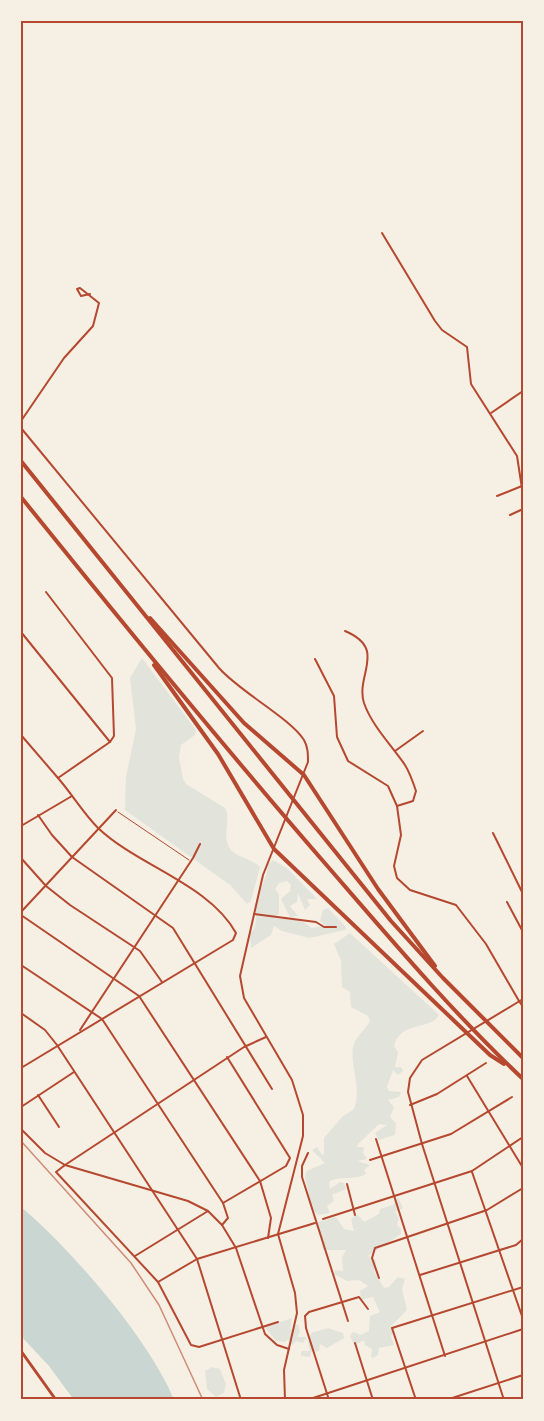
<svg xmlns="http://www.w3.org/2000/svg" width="544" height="1421" font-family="'PT Sans Narrow',sans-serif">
<rect width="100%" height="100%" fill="#f6efe4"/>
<g fill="#e2e4dc">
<path d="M142,658L196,730L195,735L181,745L179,757L183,779L186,784L225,808C232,821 220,836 231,850C238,858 251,858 260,867L251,901L247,904L230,885L125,810L126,777L136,729L130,678Z"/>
<path d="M273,860L288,869L317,899H307L310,905L305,910L298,893L297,902L290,906L298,916L290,917L281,899L290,891L291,885L287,881L279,883L275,889L279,894V914L273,918C286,920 302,917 311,928L326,926L320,921L323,910L328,908L346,927L345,930L309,938L282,931L274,926L271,935L251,948L250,933C259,927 255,913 256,902C258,889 268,879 268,865Z"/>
<path d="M350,933L439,1015C430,1031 401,1020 394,1046L398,1052L395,1067H401L403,1071L398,1075L393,1070L387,1087L389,1091L401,1092L399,1097L388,1100L394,1107L390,1117L396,1123L395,1135L379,1140L375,1133L387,1125L379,1124L358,1144L357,1147H364L363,1153L367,1159L357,1161L370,1165L364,1170L366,1174C354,1181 339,1175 329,1182L330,1189L340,1182L344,1183L346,1189L332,1195L334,1201L327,1206L330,1213L318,1215L312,1209L305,1176L307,1171L325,1163L312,1150L317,1147L322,1155L324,1154V1138L342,1117L354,1109C362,1089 350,1064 353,1048C355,1036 364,1032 370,1021L368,1016L351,1007L350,992L342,987L341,961L334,944Z"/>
<path d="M398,1197L403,1208L395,1212L399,1218L397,1225L401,1229V1234L368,1256L376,1261L374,1271L384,1288L389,1287L398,1277L405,1279L402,1289L407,1310L391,1326L394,1330L391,1336L394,1345L379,1348L378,1355L373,1358L371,1357L372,1349L365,1345L364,1340L354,1345L350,1336L353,1332L361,1335L369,1331L370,1316L380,1312L373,1297L361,1300L360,1291L368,1286L359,1280L347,1281L334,1274L335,1270L343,1271L342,1258L346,1250H323L318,1222L336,1217L344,1229L354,1231L351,1220L354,1216L358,1215L364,1222L379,1214L380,1209L393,1205Z"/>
<path d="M292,1318L290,1330L298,1324L300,1332L297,1337H307L303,1343L296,1341L292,1345L288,1339L285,1342L276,1341L265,1327Z"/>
<path d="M328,1328L343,1333L344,1338L327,1348L320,1344L319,1351L311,1352L310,1357L301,1356V1351H310L308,1342L311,1333Z"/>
<path d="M212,1367L220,1369L226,1384L224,1393L216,1397L207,1389L205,1371Z"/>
</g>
<path fill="#c9d6d2" d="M21,1207C71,1249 150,1340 174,1400H74L49,1366L21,1336Z"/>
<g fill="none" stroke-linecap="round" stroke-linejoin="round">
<path stroke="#b5482f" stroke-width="1" d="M118,812L189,860"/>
<g stroke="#b5482f" stroke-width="2">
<path d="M382,233L435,321L442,330L467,347L471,384L517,456L523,495"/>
<path d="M491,413L523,391"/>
<path d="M21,421L64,358L93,326L99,303L80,288L77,289L81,296L90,294"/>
<path d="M497,496L522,486"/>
<path d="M510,515L523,509"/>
<path d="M345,631C388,649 355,675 364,703C372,726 392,746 405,765C410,773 413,782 416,791L413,801L397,806"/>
<path d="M21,632L110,742"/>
<path d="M315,659L334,696L337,737L348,761L388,786L397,806L401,835L394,866L397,878L410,890L456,905L486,944L519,1001"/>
<path d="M21,735L58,778"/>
<path d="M395,751L423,731"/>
<path d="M38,815L52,835L72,857L173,928L272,1089"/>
<path d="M21,826L72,796"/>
<path d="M493,833L523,894"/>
<path d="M21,858L46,886L70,905L140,951L162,982"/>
<path d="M507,902L523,932"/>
<path d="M21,912L116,810"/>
<path d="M254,914L316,922L324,927H336"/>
<path d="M21,915L139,996L260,1181L271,1218L268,1238"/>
<path d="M21,965L102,1019L223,1203L228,1218L222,1225"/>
<path d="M21,1013L45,1030L57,1045L197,1259L241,1400"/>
<path d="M80,1030L193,858L200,844"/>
<path d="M21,1068L233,940L236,933C209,884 138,866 98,828C83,813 72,794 58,778L110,742L114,736L112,678L46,592"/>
<path d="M467,1076L523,1168"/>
<path d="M38,1095L59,1127"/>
<path d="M410,1105L437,1094L486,1063"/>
<path d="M21,1107L74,1072"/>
<path d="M376,1139L445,1356"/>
<path d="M308,1153L302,1166V1177L348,1321"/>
<path d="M370,1160L451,1134L512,1097"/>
<path d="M65,1165L56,1172L158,1282L191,1345L199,1347L278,1322"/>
<path d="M472,1172L523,1319"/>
<path d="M347,1184L355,1215"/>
<path d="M223,1203L286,1166L290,1158L227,1057"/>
<path d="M323,1219L472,1171L523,1137"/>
<path d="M135,1256L208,1211"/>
<path d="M420,1275L516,1245L523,1239"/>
<path d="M379,1278L372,1258L375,1248L487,1210L523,1188"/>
<path d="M158,1282L197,1259L315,1223"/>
<path d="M355,1343L373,1400"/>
<path d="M307,1400L523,1329"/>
<path d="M329,1400L306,1328L305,1316L309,1312L359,1297L368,1309"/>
<path d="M416,1400L392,1328L523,1287"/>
<path d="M446,1400L523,1375"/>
</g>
<g stroke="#b5482f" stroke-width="2">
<path d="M21,428L219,668C240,692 290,718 304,740C308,747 308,754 308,762L263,875L240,976L244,998L292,1080L303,1115V1136L278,1234L295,1293L297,1313L284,1370L285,1400"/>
<path d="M519,1001L523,1007"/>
<path d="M21,1129L45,1153L65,1165L188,1201L208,1211L222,1225L236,1248L265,1334L277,1345L289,1349"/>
<path d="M65,1165L244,1047L266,1037"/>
<path d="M504,1400L422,1144L408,1092L410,1078L422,1060L523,999"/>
</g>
<path stroke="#b5482f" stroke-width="3" d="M21,1351L56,1400"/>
<g stroke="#b5482f" stroke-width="4">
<path d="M21,461L391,921L443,978L523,1058"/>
<path d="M21,497C120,620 220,742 323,861C388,936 451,1011 523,1079"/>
<path d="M150,618L244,723L304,775L378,889L435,966"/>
<path d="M154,665L218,754L274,849L490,1055L504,1064"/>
</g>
<path stroke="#cf8b77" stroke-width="1.5" d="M21,1141L131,1263L159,1305L203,1400"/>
</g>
<rect width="544" height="1421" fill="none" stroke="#f6efe4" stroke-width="45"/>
<rect x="22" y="22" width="500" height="1376" fill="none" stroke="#b5482f" stroke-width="2"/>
</svg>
